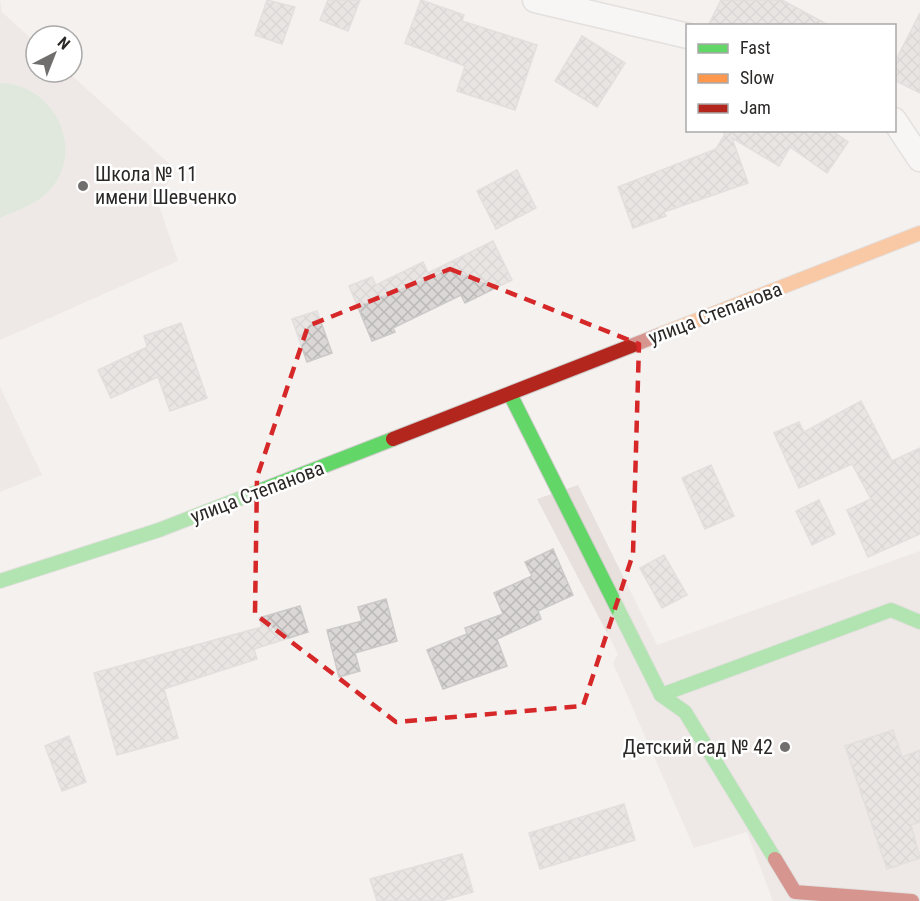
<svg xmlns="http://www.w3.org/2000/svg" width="920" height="901" font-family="'Roboto Condensed',sans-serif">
<defs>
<pattern id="building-cross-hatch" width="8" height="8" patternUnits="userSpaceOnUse" patternTransform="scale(1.5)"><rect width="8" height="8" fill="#dad7d6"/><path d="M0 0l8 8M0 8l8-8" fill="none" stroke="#bbb9b8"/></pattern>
</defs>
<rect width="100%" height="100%" fill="#f4f1ef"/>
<g fill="#e7e0dc">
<path d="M0,0L2,12L36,43V72H68L175,169L158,203L178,261L0,340Z"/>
<path d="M0,387L42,475L0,492Z"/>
<path d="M578,485L657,645L920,551V901H773L747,832L694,848L613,663L618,654L537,499Z"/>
</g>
<path fill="#c8dec8" d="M0,83C53,83 88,150 49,191C36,205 17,210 0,218Z"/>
<g fill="url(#building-cross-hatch)" stroke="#cccac9" stroke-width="1.5">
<path d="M267,0L295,7L282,44L255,35Z"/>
<path d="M328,0H360L348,31L320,20Z"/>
<path d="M421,0L464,15L462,21L537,45L515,110L457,91L465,66L405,43Z"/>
<path d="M721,0H782L830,26H708Z"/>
<path d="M920,13V93L894,80V64Z"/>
<path d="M582,36L625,63L597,107L555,81Z"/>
<path d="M720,130H831L848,142L827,173L790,147L779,166L732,138L748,183L664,212L666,216L633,228L618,187L716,149L725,134Z"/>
<path d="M517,170L536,208L496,229L477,191Z"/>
<path d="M493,241L512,280L465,303L461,295L393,328L395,332L372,341L349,286L372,277L376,285L423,262L428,273Z"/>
<path d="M317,311L332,353L307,362L292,319Z"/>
<path d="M181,323L207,398L170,411L158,377L111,398L98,370L147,347L144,336Z"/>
<path d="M861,401L892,461L920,448V534L868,557L847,510L871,499L852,464L799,488L774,433L799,422L804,432Z"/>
<path d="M711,465L734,516L705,529L682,478Z"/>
<path d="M819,500L835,534L812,545L796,511Z"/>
<path d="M553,549L573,595L538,611L541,619L497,639L507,666L443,689L427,650L467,634L465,628L503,614L494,593L532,576L525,562Z"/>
<path d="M664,555L687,595L662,608L640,568Z"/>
<path d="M386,599L397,641L355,653L360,671L339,677L327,630L362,621L358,607Z"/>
<path d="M300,606L308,632L254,649L257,659L164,689L178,738L117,755L94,673L262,627L259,618Z"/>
<path d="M893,730L902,757L920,750V822L911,825L920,858L887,869L845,746Z"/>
<path d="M69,736L86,782L62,791L45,746Z"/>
<path d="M624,804L635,840L540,869L529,833Z"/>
<path d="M462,854L473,892L441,901H377L370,879Z"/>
</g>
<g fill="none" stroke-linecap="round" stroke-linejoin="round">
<defs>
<g id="street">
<path d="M535,0L688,36"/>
<path d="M894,120L920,159"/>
</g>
<g id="fast">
<path d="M510,394L661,695L685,712L775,859"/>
<path d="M0,581L159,530L393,439"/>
<path d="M661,695L891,610L920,622"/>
</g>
<path id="slow" d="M659,335L920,233"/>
<g id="jam">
<path d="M393,439L659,335"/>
<path d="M775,859L795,892L912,901"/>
</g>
</defs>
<use href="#street" stroke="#ceccca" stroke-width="27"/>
<use href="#fast" stroke="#ceccca" stroke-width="16"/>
<use href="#slow" stroke="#ceccca" stroke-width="16"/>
<use href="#jam" stroke="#ceccca" stroke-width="16"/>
<use href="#street" stroke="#fdfdfd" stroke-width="24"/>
<use href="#fast" stroke="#63d668" stroke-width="14"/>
<use href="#slow" stroke="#ff974d" stroke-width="14"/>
<use href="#jam" stroke="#b3261e" stroke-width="14"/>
</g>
<path d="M0 0H920V901H0ZM450,269L639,344L633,554L583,706L396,722L255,614L257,477L308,326Z" fill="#f4f1ef" fill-opacity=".55" fill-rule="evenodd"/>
<path fill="none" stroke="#d62828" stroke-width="4.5" stroke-dasharray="12 8" stroke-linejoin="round" d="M450,269L639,344L633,554L583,706L396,722L255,614L257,477L308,326Z"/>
<g fill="#716f6e" stroke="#fff" stroke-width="2">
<circle cx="83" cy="186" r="6"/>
<circle cx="785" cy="747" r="6"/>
</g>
<g text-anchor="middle" stroke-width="5" stroke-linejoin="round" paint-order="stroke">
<g font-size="20" fill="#2b2928" stroke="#fff" text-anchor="start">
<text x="95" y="181">Школа № 11<tspan x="95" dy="23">имени Шевченко</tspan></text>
<text x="773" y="754" text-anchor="end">Детский сад № 42</text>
</g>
<g font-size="20" fill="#2b2928" stroke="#fff">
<text transform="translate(715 313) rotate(-21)" y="7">улица Степанова</text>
<text transform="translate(257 492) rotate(-21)" y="7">улица Степанова</text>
</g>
</g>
<rect x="686" y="24" width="210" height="108" fill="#ffffff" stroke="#aaa9a9" stroke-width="1.5"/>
<rect x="698" y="44" width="30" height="9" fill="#63d668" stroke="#aaa9a9" stroke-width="1.5"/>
<text x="740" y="54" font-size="18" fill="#2b2928">Fast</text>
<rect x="698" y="74" width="30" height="9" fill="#ff974d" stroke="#aaa9a9" stroke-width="1.5"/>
<text x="740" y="84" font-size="18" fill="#2b2928">Slow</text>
<rect x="698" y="104" width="30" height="9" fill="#b3261e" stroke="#aaa9a9" stroke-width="1.5"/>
<text x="740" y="114" font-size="18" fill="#2b2928">Jam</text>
<g transform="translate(54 54) rotate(42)"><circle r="28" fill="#ffffff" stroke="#aaa9a9" stroke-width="1.5"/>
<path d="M0-4.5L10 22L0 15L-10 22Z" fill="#716f6e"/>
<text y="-9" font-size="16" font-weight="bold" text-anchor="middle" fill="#2b2928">N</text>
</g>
</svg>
